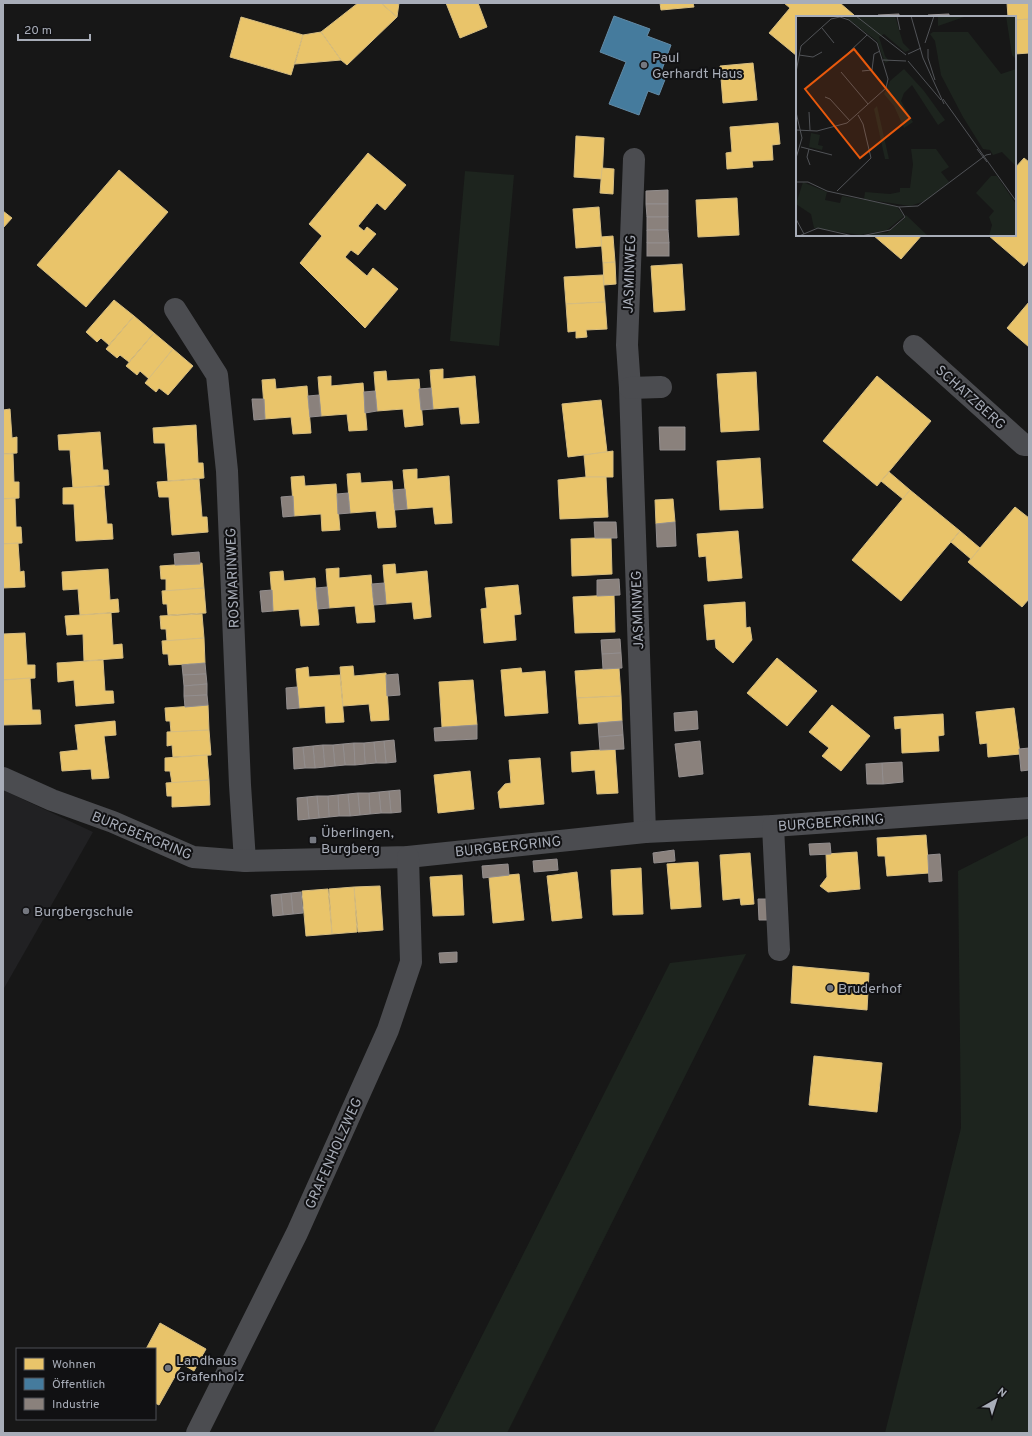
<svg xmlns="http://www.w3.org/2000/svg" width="1032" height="1436" font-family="Overpass,sans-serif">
<rect width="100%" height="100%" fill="#171717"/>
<path fill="#212123" d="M3,790L93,832L3,990Z"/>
<g fill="#1d241e">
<path d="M465,171L514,175L499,346L450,341Z"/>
<path d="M1029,835V1433H885L961,1128L958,871Z"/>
<path d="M746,954L507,1433H433L670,963Z"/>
</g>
<g fill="#e9c46a" stroke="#d6bd81">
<path d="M358,3H381L397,17L347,65L341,60L321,32Z"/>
<path d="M381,3H399L397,17Z"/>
<path d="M446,3H478L487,27L460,38Z"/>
<path d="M660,3H693L694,7L661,10Z"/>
<path d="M784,3H840L854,15L853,17H797V56L769,33L790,8Z"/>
<path d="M1007,3H1029V19L1015,20V17H1008Z"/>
<path d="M241,17L303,35L291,75L230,57Z"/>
<path d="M1029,19V53L1015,54V20Z"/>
<path d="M321,32L341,60L295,64L303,35Z"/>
<path d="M753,63L757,100L723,103L720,66Z"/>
<path d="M778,123L780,144L772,145L773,160L752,161L753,167L727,169L726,153L732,152L730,127Z"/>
<path d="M576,136L604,138L602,179L574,177Z"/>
<path d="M368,153L406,185L385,210L377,203L358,226L364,231L367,227L376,234L358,255L351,250L345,257L367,276L373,268L398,289L365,328L300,263L322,236L309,224Z"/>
<path d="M1024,158L1029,162V260L1024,266L988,235H1015V168Z"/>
<path d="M602,168L614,169L613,194L600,193Z"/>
<path d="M119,170L168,212L86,307L37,265Z"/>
<path d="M737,198L739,235L698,237L696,200Z"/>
<path d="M599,207L602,246L576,248L573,209Z"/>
<path d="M3,211L12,218L3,228Z"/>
<path d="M873,235H922L901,259Z"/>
<path d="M613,236L615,262L603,263L601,237Z"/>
<path d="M615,262L616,284L604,285L603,263Z"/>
<path d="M682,264L685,310L654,312L651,266Z"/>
<path d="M603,275L605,302L566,304L564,277Z"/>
<path d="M114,300L134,316L109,345L101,338L97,342L86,332Z"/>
<path d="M605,302L607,329L586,330L587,337L576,338V331L568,332L566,304Z"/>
<path d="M1029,302V347L1007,328Z"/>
<path d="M134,316L154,333L129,362L120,355L117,358L106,349Z"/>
<path d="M154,333L173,349L149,379L140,371L137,375L126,366Z"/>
<path d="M173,349L193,366L168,395L159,388L156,392L145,383Z"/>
<path d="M443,369V379L475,376L479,423L461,424L459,407L433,409L430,370Z"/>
<path d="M386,371L387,381L419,379L423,425L405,427L403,409L377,411L374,372Z"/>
<path d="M756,372L759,430L721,432L717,374Z"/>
<path d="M331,376V386L363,383L367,430L349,431L347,414L321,416L318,377Z"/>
<path d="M877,376L931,421L877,486L823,441Z"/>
<path d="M275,379L276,389L307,386L311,433L293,434L291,417L265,419L262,380Z"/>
<path d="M601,400L607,452L568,457L562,404Z"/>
<path d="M10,409L12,438L17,437V453L3,454V410Z"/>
<path d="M196,425L198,463H203L204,478L168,481L165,443H154L153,428Z"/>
<path d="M100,432L103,470H108L109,485L73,488L70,450H59L58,435Z"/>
<path d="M613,451V477H586L584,455Z"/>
<path d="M3,454H13L14,482H19V498L3,499Z"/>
<path d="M760,458L763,508L720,510L717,461Z"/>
<path d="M417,469V479L449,476L452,523L435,524L433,507L407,509L403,470Z"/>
<path d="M889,472L910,490L903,499L881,481Z"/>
<path d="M360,473L361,483L392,481L396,527L378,528L376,511L350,513L347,474Z"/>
<path d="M304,476L305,486L336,484L340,530L322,531L321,514L294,516L291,477Z"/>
<path d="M586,477H606L608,517L560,519L558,480Z"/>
<path d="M199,479L202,517H207L208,532L172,535L169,497H159L157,482Z"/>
<path d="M104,486L107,524H112L113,539L76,541L74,504H63V488Z"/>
<path d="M910,490L960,531L901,601L852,560Z"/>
<path d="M15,498L16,527H21L22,543L3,544V499Z"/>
<path d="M673,499L675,522L656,524L655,500Z"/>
<path d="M1015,507L1029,518V599L1022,607L968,562Z"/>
<path d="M738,531L742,578L708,581L706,556L699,557L697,534Z"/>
<path d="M960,531L980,548L971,559L951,542Z"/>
<path d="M595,538H611L612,574L572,576L571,539Z"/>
<path d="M18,543L20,572L24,571L25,587L3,588V544Z"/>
<path d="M202,563L204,588L166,591V579H161L160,566Z"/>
<path d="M395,564L396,574L427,571L431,617L414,619L412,602L386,604L383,565Z"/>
<path d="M339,568V578L371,575L375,622L357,623L355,606L329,608L326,569Z"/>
<path d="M108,569L110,600L118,599L119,612L80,615L78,589L63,590L62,572Z"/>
<path d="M283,571L284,581L315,578L319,625L301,626L299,609L273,611L270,572Z"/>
<path d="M518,585L521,614L514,615L516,640L484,643L481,609L487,608L485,588Z"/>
<path d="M204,588L206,613L168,615L167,604H163L162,591Z"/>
<path d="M614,595L615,632L575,633L573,597Z"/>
<path d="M745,602L746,628L750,627L752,640L733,663L716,648L715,639L707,640L704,605Z"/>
<path d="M111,613L113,645L122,644L123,658L84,661L83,634L67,635L65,616Z"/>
<path d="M202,614L204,638L167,641L166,629H161L160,616Z"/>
<path d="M25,633L27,665H35V678L3,680V634Z"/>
<path d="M204,638L205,663L169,665L168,654H163L162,641Z"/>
<path d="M777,658L817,691L787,726L747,693Z"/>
<path d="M103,660L105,691H113L114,703L76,706L74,680L58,682L57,663Z"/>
<path d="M353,666L354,676L386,673L389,720L371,721L369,704L343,706L340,667Z"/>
<path d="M308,667L309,677L340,675L344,722L326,723L325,706L299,708L296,669Z"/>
<path d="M521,668L522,673L545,671L548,713L505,716L501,670Z"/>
<path d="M619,668L621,696L577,698L575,671Z"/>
<path d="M30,678L32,710H40L41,724L3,725V680Z"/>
<path d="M473,680L477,725L442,727L439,682Z"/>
<path d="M621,696L622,721L579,724L577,698Z"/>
<path d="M208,705L209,730L171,732L170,721H166L165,708Z"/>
<path d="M832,705L870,736L841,771L822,756L829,748L809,732Z"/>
<path d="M1014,708L1020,754L988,757L987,743L980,744L976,712Z"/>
<path d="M943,714L944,735L938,736L939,751L902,753L901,728L895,729L894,717Z"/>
<path d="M115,721L116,735L104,736L109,778L92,779L91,769L62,771L60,752L78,750L75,725Z"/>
<path d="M209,730L211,755L173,757L172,745L167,746V732Z"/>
<path d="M615,749L618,793L597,794L595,770L572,772L571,752Z"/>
<path d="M207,755L209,780L172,783L170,771H165V758Z"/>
<path d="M540,758L544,804L500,808L498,792L505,784L511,783L509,760Z"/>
<path d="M470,771L474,809L438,813L434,775Z"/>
<path d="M209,780L210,805L172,807V796H167L166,783Z"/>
<path d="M926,835L929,873L887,876L885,856H878L877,838Z"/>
<path d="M857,852L860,889L828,892L820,886L827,877L826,854Z"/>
<path d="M750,853L754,904L741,905L740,898L723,900L720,855Z"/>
<path d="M698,862L701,907L671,909L667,864Z"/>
<path d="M641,868L643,914L613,915L611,870Z"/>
<path d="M577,872L582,918L552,921L547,876Z"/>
<path d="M519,874L524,920L493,923L489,877Z"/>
<path d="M462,875L464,915L433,916L430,877Z"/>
<path d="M380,886L383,930L358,932L354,887Z"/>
<path d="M354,887L357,932L332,934L329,889Z"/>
<path d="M328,889L332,934L306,936L302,891Z"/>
<path d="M793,966L869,973L867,1010L791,1003Z"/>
<path d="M814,1056L882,1063L877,1112L809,1105Z"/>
<path d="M160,1323L206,1349L194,1371L182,1364L159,1405L155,1403V1349H146Z"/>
</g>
<path fill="#457b9d" stroke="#638aa5" d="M614,16L650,29L647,36L671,45L660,75L666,77L659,95L648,91L639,115L609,104L626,62L600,52Z"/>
<g fill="#8a817c" stroke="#938e8e">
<path d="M899,14V17H878V15Z"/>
<path d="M949,14V17H928V15Z"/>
<path d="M668,190V204H646V191Z"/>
<path d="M646,204H668V217H647Z"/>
<rect x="647" y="217" width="21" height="13"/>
<path d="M647,230H668L669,243H647Z"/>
<rect x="647" y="243" width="22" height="13"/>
<path d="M431,388L433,409L421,410L419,389Z"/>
<path d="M375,391L377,411L365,413L364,392Z"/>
<path d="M319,395L321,416L310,417L308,396Z"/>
<path d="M252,399H264L265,419L254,420Z"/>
<path d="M659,427H685V450H660Z"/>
<path d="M405,489L407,509L395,510L393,490Z"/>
<path d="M348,493L350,513L338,514L337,494Z"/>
<path d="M293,496L294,516L283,517L281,497Z"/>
<path d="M594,522H616L617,538H595Z"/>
<path d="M675,522L676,546L657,547L656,524Z"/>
<path d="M199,552L200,564L175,565L174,554Z"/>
<path d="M619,579L620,595L597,596V580Z"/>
<path d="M384,583L386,604L374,605L372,584Z"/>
<path d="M327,587L329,608L318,609L316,588Z"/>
<path d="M272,590L273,611L262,612L260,591Z"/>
<path d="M620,639L621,653L602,654L601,640Z"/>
<path d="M621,653L622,668L603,669L602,654Z"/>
<path d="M205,663L206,674L183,675L182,665Z"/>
<path d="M206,674L207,684L184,686L183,675Z"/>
<path d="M398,674L400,695L387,696L386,675Z"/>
<path d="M207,684V695L184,696V686Z"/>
<path d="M297,687L299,708L287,709L286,688Z"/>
<path d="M207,695L208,705L185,707L184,696Z"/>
<path d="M697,711L698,729L675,731L674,713Z"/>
<path d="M622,721L623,735L599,737L598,723Z"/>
<path d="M477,725V739L435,741L434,728Z"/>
<path d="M623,735L624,749L600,750L599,737Z"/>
<path d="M394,740L396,762L386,763L384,741Z"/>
<path d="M384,741L386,763H376L374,742Z"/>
<path d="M700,741L703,774L679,777L675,744Z"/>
<path d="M374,742L376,763L365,764L364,743Z"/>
<path d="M354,743L355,765H345L343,744Z"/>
<path d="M354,743H364L365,764L355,765Z"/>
<path d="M343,744L345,765L335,766L333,745Z"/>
<path d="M323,745L325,767L315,768L313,746Z"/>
<path d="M323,745H333L335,766L325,767Z"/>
<path d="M313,746L315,768H305L303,747Z"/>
<path d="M303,747L305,768L294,769L293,748Z"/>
<path d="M1029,748V770L1021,771L1019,749Z"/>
<path d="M902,762L903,782L883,784L882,763Z"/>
<path d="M882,763L883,784H867L866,764Z"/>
<path d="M400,790L401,812L391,813L389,791Z"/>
<path d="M389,791L391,813H381L379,792Z"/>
<path d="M379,792L381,813L370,814L369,793Z"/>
<path d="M358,793L360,815L350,816L348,794Z"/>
<path d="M358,793H369L370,814L360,815Z"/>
<path d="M348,794L350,816H339L338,795Z"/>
<path d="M338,795L339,816L329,817L328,796Z"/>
<path d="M317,796H328L329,817L319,818Z"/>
<path d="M317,796L319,818L309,819L307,797Z"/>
<path d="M307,797L309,819L298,820L297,798Z"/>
<path d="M830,843L831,854L810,855L809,844Z"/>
<path d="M674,850L675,861L654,863L653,853Z"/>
<path d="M940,854L942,881L929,882L928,855Z"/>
<path d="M557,859L558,870L534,872L533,861Z"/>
<path d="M508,864L509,875L483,878L482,866Z"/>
<path d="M301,892L303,913L293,914L291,893Z"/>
<path d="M291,893L293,914L283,915L281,894Z"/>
<path d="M281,894L283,915L273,916L271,895Z"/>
<path d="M758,899H768L769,920H759Z"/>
<path d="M457,952V962L440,963L439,953Z"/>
</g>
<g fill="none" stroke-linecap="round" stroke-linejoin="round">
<g stroke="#4b4c50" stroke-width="22">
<path d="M634,159L627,345L630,388L645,832"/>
<path d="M175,309L217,375L227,471L240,785L245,861"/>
<path d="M914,346L1024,445H1029"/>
<path d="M630,388L661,387"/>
<path d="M3,778L52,800L113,822L193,857L245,861L408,857L645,832L773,826L1029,808"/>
<path d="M773,826L779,950"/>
<path d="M197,1433L297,1233L388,1030L411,962L408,857"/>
</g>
</g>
<g fill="#757880" stroke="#111113" stroke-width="1.5">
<circle cx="644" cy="65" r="4"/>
<rect x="309" y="836" width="8" height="8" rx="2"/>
<circle cx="26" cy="911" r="4"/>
<circle cx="830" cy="988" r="4"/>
<circle cx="168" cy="1368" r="4"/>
</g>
<g text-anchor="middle" stroke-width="4" stroke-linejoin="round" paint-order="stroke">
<g font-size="14" fill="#a8adb8" stroke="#111113" text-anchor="start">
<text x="652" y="62">Paul<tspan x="652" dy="16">Gerhardt Haus</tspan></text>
<text x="321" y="837">Überlingen,<tspan x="321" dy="16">Burgberg</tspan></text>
<text x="34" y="916">Burgbergschule</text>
<text x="838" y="993">Bruderhof</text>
<text x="176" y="1365">Landhaus<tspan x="176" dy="16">Grafenholz</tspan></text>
</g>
<g font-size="14" fill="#a8adb8" stroke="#111113">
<text transform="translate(629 274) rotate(-88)" y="5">JASMINWEG</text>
<text transform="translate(971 397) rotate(42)" y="5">SCHATZBERG</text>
<text transform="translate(232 578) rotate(-92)" y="5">ROSMARINWEG</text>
<text transform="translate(637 610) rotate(-92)" y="5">JASMINWEG</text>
<text transform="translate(831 822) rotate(-4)" y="5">BURGBERGRING</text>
<text transform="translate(142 835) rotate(22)" y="5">BURGBERGRING</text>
<text transform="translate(508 846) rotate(-6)" y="5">BURGBERGRING</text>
<text transform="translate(333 1153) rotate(-66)" y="5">GRAFENHOLZWEG</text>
</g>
</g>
<g transform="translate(796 16)">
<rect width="220" height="220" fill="#171717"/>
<path d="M48,0H99L107,27L114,34L109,36L88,18L83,21L89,40L93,45L89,47L81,25ZM142,0H171L142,10ZM210,0H220V43L216,39ZM137,16H172L205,58L220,53V150L206,136L197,139L194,134L187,133L167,101L145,59L139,25L134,18ZM108,53L128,75L149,104L142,109L116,69L108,77L105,85L117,106L108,112L98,90L88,78L94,65ZM81,90L93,143H89L78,93ZM15,117L24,119L22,129L27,130L26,134L13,131ZM115,133H140L153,151L145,156L153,166L129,185L114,190L68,183L69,176L94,178L104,176V172H114L117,148ZM195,160H201L220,188V220H193L196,209L193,201L198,195L180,177ZM7,166L31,176L29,184L44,187L46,180L86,187L101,191L108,200L91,214L64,219L18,212L15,198L0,188ZM110,199L132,220H72L76,217H91L108,203Z" fill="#1d241e"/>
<path fill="none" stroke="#515357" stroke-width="1" d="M60,0L110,39M101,0L104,14M115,0L127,42L148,88M26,12L38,27M129,27L138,0M132,33V42L139,64M52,37L71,19M112,38L125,32M3,39L17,41L26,36M87,44L110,45M112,45L145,84M66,55L76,54L78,38L84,35M0,56L5,30L35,3L44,1L53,4L81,27L92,63L90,72L51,107L21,115L0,114M45,56L72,88M29,81L34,83L54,105M147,83L220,185M0,96L6,122L0,142M13,96L14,114M5,131L36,139M13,133L11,141L14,149M181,133L191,146M0,166H12L31,175L103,191L122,190L190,139L195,138M41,175L75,142L67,108L62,99M0,203L8,218M3,220L22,212L57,220M65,220L94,214L109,201L103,191"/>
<path fill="#e8590c" fill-opacity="0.15" stroke="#e8590c" stroke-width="2" d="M58,33L114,102L64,142L9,73Z"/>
<rect width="220" height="220" fill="none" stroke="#a8adb8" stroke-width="2"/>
</g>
<rect width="1032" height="1436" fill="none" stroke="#a8adb8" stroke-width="8"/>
<rect x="16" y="1348" width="140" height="72" fill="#111113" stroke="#4d4f55"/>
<rect x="24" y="1358" width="20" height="12" fill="#e9c46a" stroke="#4d4f55"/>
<text x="52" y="1368" font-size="12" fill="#a8adb8">Wohnen</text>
<rect x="24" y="1378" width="20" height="12" fill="#457b9d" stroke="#4d4f55"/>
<text x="52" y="1388" font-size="12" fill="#a8adb8">Öffentlich</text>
<rect x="24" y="1398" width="20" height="12" fill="#8a817c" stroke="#4d4f55"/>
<text x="52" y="1408" font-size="12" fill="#a8adb8">Industrie</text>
<g transform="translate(996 1400) rotate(39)" stroke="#111113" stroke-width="3" paint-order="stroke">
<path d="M0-3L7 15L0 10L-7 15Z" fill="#a8adb8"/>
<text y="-6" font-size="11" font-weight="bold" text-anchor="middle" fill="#a8adb8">N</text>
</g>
<path d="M18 34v6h72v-6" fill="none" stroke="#a8adb8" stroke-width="2"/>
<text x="24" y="34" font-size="12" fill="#a8adb8" stroke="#111113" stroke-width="3" paint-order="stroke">20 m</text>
</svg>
